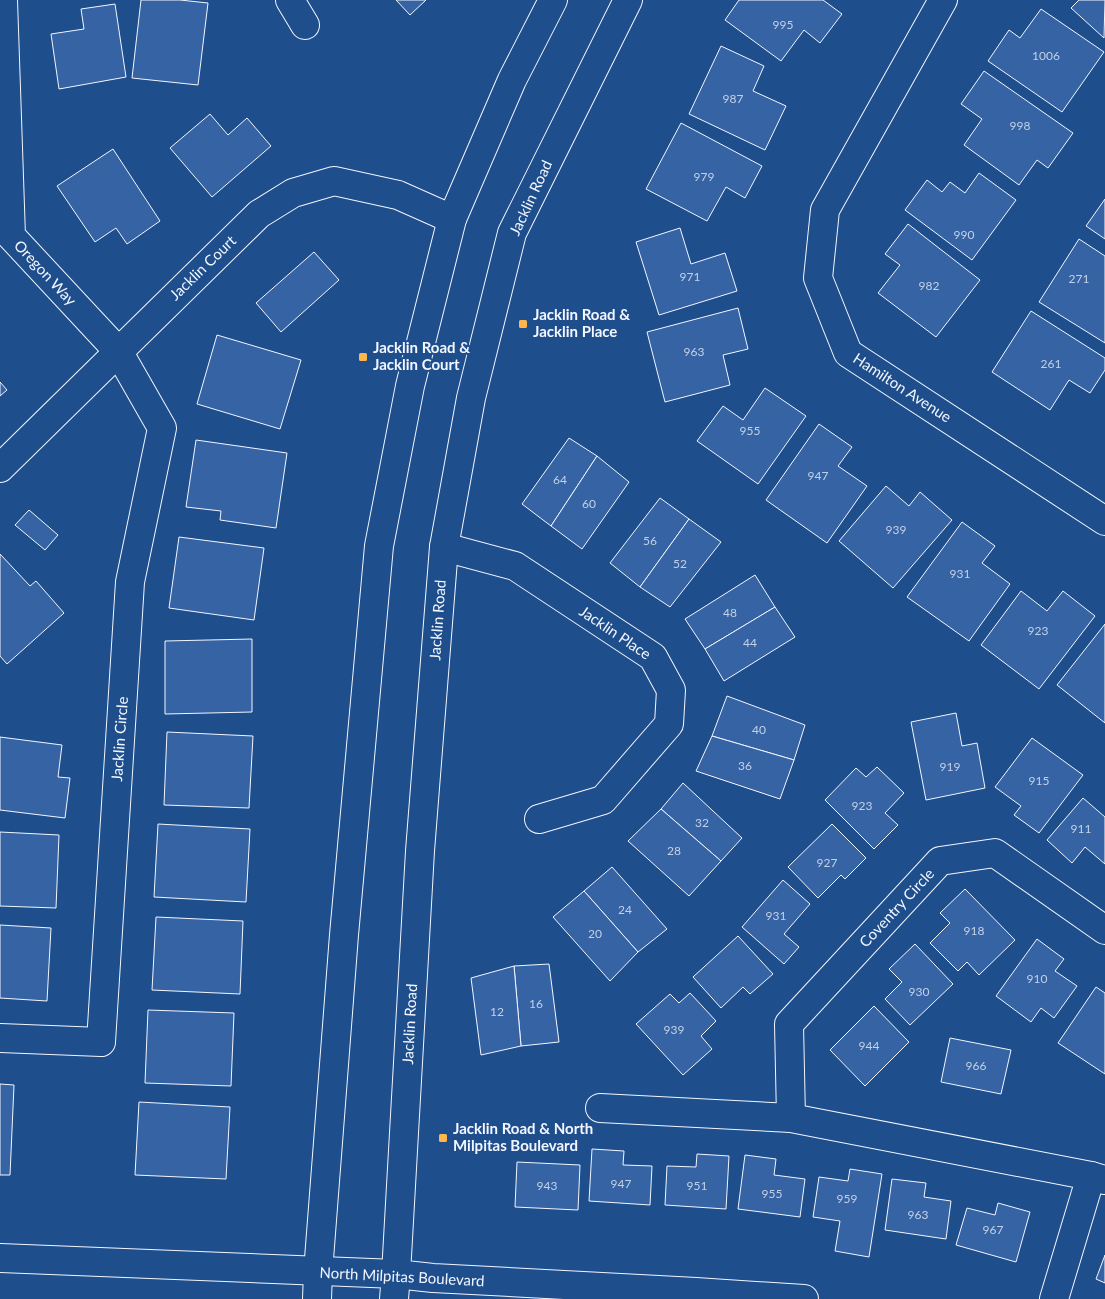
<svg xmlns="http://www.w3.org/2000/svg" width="1105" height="1299" font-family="Lato,sans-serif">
<rect width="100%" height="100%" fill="#1f4e8c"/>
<g fill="#3563a3" stroke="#f2f6ff">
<path d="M141,0H180L208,3L198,85L132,78Z"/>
<path d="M396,0H426L410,15Z"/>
<path d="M739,0H823L842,14L820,43L804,30L781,61L725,20Z"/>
<path d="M1079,0H1105L1104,38L1071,8Z"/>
<path d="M115,4L126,77L59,89L51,34L84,29L81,9Z"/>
<path d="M1041,9L1104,52L1062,112L988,61L1009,30L1020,38Z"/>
<path d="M721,46L764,66L753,91L786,106L765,150L689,114Z"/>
<path d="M984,71L1073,133L1048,168L1037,160L1019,185L964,145L982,119L961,104Z"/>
<path d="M210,114L228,135L247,118L271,146L212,197L170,148Z"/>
<path d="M681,123L762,166L745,198L726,187L707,221L646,189Z"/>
<path d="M113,149L160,221L127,244L116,228L95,242L57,186Z"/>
<path d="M979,173L1016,200L972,260L905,210L927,180L942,192L950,182L965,193Z"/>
<path d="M1105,199V239L1086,226Z"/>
<path d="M908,224L980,280L936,337L878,293L900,265L885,254Z"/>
<path d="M680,228L691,264L725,253L737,291L659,315L636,242Z"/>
<path d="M1079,239L1105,256V343L1039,302Z"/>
<path d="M314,252L339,280L281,332L256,303Z"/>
<path d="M738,308L748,349L723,355L730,385L665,402L647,332Z"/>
<path d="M1031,311L1105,358V370L1090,393L1069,380L1050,410L992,372Z"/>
<path d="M217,335L301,360L280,429L197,404Z"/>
<path d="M0,382L7,390L0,396Z"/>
<path d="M765,388L806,416L758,484L697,441L723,406L743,420Z"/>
<path d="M819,424L852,447L838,466L867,486L827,543L766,500Z"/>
<path d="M569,438L597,456L551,526L522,504Z"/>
<path d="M196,440L287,453L276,528L220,520L221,511L186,507Z"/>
<path d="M597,456L629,482L582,549L551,526Z"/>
<path d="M886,486L909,506L920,492L952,520L893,588L839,541Z"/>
<path d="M660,498L689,519L640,587L610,563Z"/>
<path d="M29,510L58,535L45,550L15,525Z"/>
<path d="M689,519L721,542L670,607L640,587Z"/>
<path d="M962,522L995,546L982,563L1010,584L969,641L907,597Z"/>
<path d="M179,537L264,548L254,620L169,608Z"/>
<path d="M0,554L30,586L36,581L64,613L7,664L0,656Z"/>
<path d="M755,575L775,607L705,649L685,619Z"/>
<path d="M1021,591L1047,611L1063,591L1095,616L1039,689L981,645Z"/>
<path d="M775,607L795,637L724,681L705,649Z"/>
<path d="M1105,624V723L1057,685Z"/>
<path d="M252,639V712L165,714V641Z"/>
<path d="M727,696L805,725L794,760L712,736Z"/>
<path d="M956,713L962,746L977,743L985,788L926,800L911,722Z"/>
<path d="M167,732L253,736L249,808L164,805Z"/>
<path d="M712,736L794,760L780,799L696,771Z"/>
<path d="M0,737L62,745L58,777L70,778L65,818L0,810Z"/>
<path d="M1032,738L1083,775L1039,833L1014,815L1021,806L995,787Z"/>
<path d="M877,767L904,793L885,813L898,825L874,849L825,800L856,768L866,777Z"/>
<path d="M683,783L742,838L721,861L661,809Z"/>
<path d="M1083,798L1105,817V864L1085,847L1072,863L1047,840Z"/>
<path d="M661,809L721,861L689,896L628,841Z"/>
<path d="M158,824L250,829L246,902L154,897Z"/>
<path d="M832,824L866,858L845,879L841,875L818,898L788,867Z"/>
<path d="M0,832L59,835L56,908L0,906Z"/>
<path d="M612,867L667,929L638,952L584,891Z"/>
<path d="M783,880L810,904L784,934L799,947L784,964L742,927Z"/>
<path d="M965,889L1015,940L979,975L967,962L958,971L930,943L950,923L940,913Z"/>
<path d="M584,891L638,952L610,981L553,917Z"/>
<path d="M156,917L243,921L240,994L152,990Z"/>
<path d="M0,925L51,928L47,1001L0,998Z"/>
<path d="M738,936L773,974L750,994L743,987L721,1008L693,977Z"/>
<path d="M1037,939L1064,959L1055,971L1077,986L1054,1018L1041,1008L1031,1022L996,996Z"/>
<path d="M915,944L953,984L910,1025L885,999L902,982L889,969Z"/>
<path d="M549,964L559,1042L521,1046L514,966Z"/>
<path d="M514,966L521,1046L481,1055L471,978Z"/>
<path d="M1096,987L1105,993V1074L1058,1043Z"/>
<path d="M690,993L716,1021L701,1036L712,1049L683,1075L636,1024L670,994L679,1003Z"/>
<path d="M874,1006L909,1042L865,1086L830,1050Z"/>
<path d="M148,1010L234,1013L231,1086L145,1083Z"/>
<path d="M950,1038L1011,1050L1001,1094L941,1082Z"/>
<path d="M0,1084L14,1085L10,1175H0Z"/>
<path d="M139,1102L230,1107L226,1179L135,1175Z"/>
<path d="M592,1149L624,1151L623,1165L652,1166L650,1205L589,1201Z"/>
<path d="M697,1154L729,1156L726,1209L665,1205L667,1166L696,1167Z"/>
<path d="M745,1155L776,1159L774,1175L805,1179L800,1217L738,1209Z"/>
<path d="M517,1162L580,1165L578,1210L515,1207Z"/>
<path d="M850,1169L882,1174L869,1257L835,1251L840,1221L813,1217L819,1177L848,1181Z"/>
<path d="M892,1179L926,1183L924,1197L951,1201L946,1239L885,1230Z"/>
<path d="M998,1203L1030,1212L1016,1262L956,1245L967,1208L995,1215Z"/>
<path d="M1105,1255V1283L1096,1279Z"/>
</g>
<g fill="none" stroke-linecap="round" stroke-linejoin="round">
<defs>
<g id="street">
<path d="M290,0L305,25"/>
<path d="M943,0L825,210L818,278L848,353L1105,521"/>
<path d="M0,468L259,214L293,193L334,181L398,195L452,219"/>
<path d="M444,547L515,566L653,657L671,690L669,724L603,800L539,819"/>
<path d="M0,1038L101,1042L130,582L162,428L118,351L11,236L3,0"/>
<path d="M600,1108L791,1118L1091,1176L1105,1180"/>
<path d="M791,1118L789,1024L940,861L995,853L1105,930"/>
<path d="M1054,1299L1091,1176"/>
</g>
<g id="secondary">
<path d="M628,0L512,233L471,398L444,547L420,851L396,1274L433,1278L696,1292L804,1299"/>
<path d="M318,1272L344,935L379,546L410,386L452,219L512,80L553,0"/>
</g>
<g id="primary">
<path d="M0,1258L396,1274L394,1299"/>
<path d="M317,1299L318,1272"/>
</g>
</defs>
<use href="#street" stroke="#f2f6ff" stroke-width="30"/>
<use href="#secondary" stroke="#f2f6ff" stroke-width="30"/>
<use href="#primary" stroke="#f2f6ff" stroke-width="30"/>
<use href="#street" stroke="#1f4e8c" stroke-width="28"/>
<use href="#secondary" stroke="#1f4e8c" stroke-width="28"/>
<use href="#primary" stroke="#1f4e8c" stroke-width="28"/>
</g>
<g fill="#ffb74d" stroke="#1f4e8c" stroke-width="2">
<rect x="518" y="319" width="10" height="10" rx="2.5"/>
<rect x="358" y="352" width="10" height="10" rx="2.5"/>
<rect x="438" y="1133" width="10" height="10" rx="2.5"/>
</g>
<g text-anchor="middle" stroke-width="4" stroke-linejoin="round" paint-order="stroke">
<g font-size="12" fill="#c3d1e8">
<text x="783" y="29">995</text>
<text x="1046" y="60">1006</text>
<text x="733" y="103">987</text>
<text x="1020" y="130">998</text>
<text x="704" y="181">979</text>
<text x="964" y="239">990</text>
<text x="690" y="281">971</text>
<text x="1079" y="283">271</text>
<text x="929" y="290">982</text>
<text x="694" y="356">963</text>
<text x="1051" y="368">261</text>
<text x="750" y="435">955</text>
<text x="818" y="480">947</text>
<text x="560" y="484">64</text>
<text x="589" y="508">60</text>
<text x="896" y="534">939</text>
<text x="650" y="545">56</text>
<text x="680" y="568">52</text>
<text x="960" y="578">931</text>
<text x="730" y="617">48</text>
<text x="1038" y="635">923</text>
<text x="750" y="647">44</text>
<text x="759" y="734">40</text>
<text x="745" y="770">36</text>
<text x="950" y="771">919</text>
<text x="1039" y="785">915</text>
<text x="862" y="810">923</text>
<text x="702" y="827">32</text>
<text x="1081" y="833">911</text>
<text x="674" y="855">28</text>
<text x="827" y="867">927</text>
<text x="625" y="914">24</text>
<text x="776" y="920">931</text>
<text x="974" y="935">918</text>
<text x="595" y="938">20</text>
<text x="1037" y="983">910</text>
<text x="919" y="996">930</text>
<text x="536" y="1008">16</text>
<text x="497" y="1016">12</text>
<text x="674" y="1034">939</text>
<text x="869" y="1050">944</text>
<text x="976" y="1070">966</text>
<text x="621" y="1188">947</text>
<text x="547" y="1190">943</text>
<text x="697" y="1190">951</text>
<text x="772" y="1198">955</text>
<text x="847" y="1203">959</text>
<text x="918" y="1219">963</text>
<text x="993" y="1234">967</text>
</g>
<g font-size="15" fill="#f2f6ff" stroke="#1f4e8c">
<text transform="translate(531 198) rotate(-65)" y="5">Jacklin Road</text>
<text transform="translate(203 268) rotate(-44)" y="5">Jacklin Court</text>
<text transform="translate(45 273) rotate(47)" y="5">Oregon Way</text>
<text transform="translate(902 388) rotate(33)" y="5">Hamilton Avenue</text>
<text transform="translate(438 620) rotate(-86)" y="5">Jacklin Road</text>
<text transform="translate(615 633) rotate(34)" y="5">Jacklin Place</text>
<text transform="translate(120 739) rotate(-86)" y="5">Jacklin Circle</text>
<text transform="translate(897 908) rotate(-47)" y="5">Coventry Circle</text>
<text transform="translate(410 1024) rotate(-87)" y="5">Jacklin Road</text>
<text transform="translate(402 1277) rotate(3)" y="5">North Milpitas Boulevard</text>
</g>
<g font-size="15" font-weight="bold" fill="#f2f6ff" stroke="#1f4e8c" text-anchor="start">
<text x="533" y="320">Jacklin Road &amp;<tspan x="533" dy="17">Jacklin Place</tspan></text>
<text x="373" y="353">Jacklin Road &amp;<tspan x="373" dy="17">Jacklin Court</tspan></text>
<text x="453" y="1134">Jacklin Road &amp; North<tspan x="453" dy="17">Milpitas Boulevard</tspan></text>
</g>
</g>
</svg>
